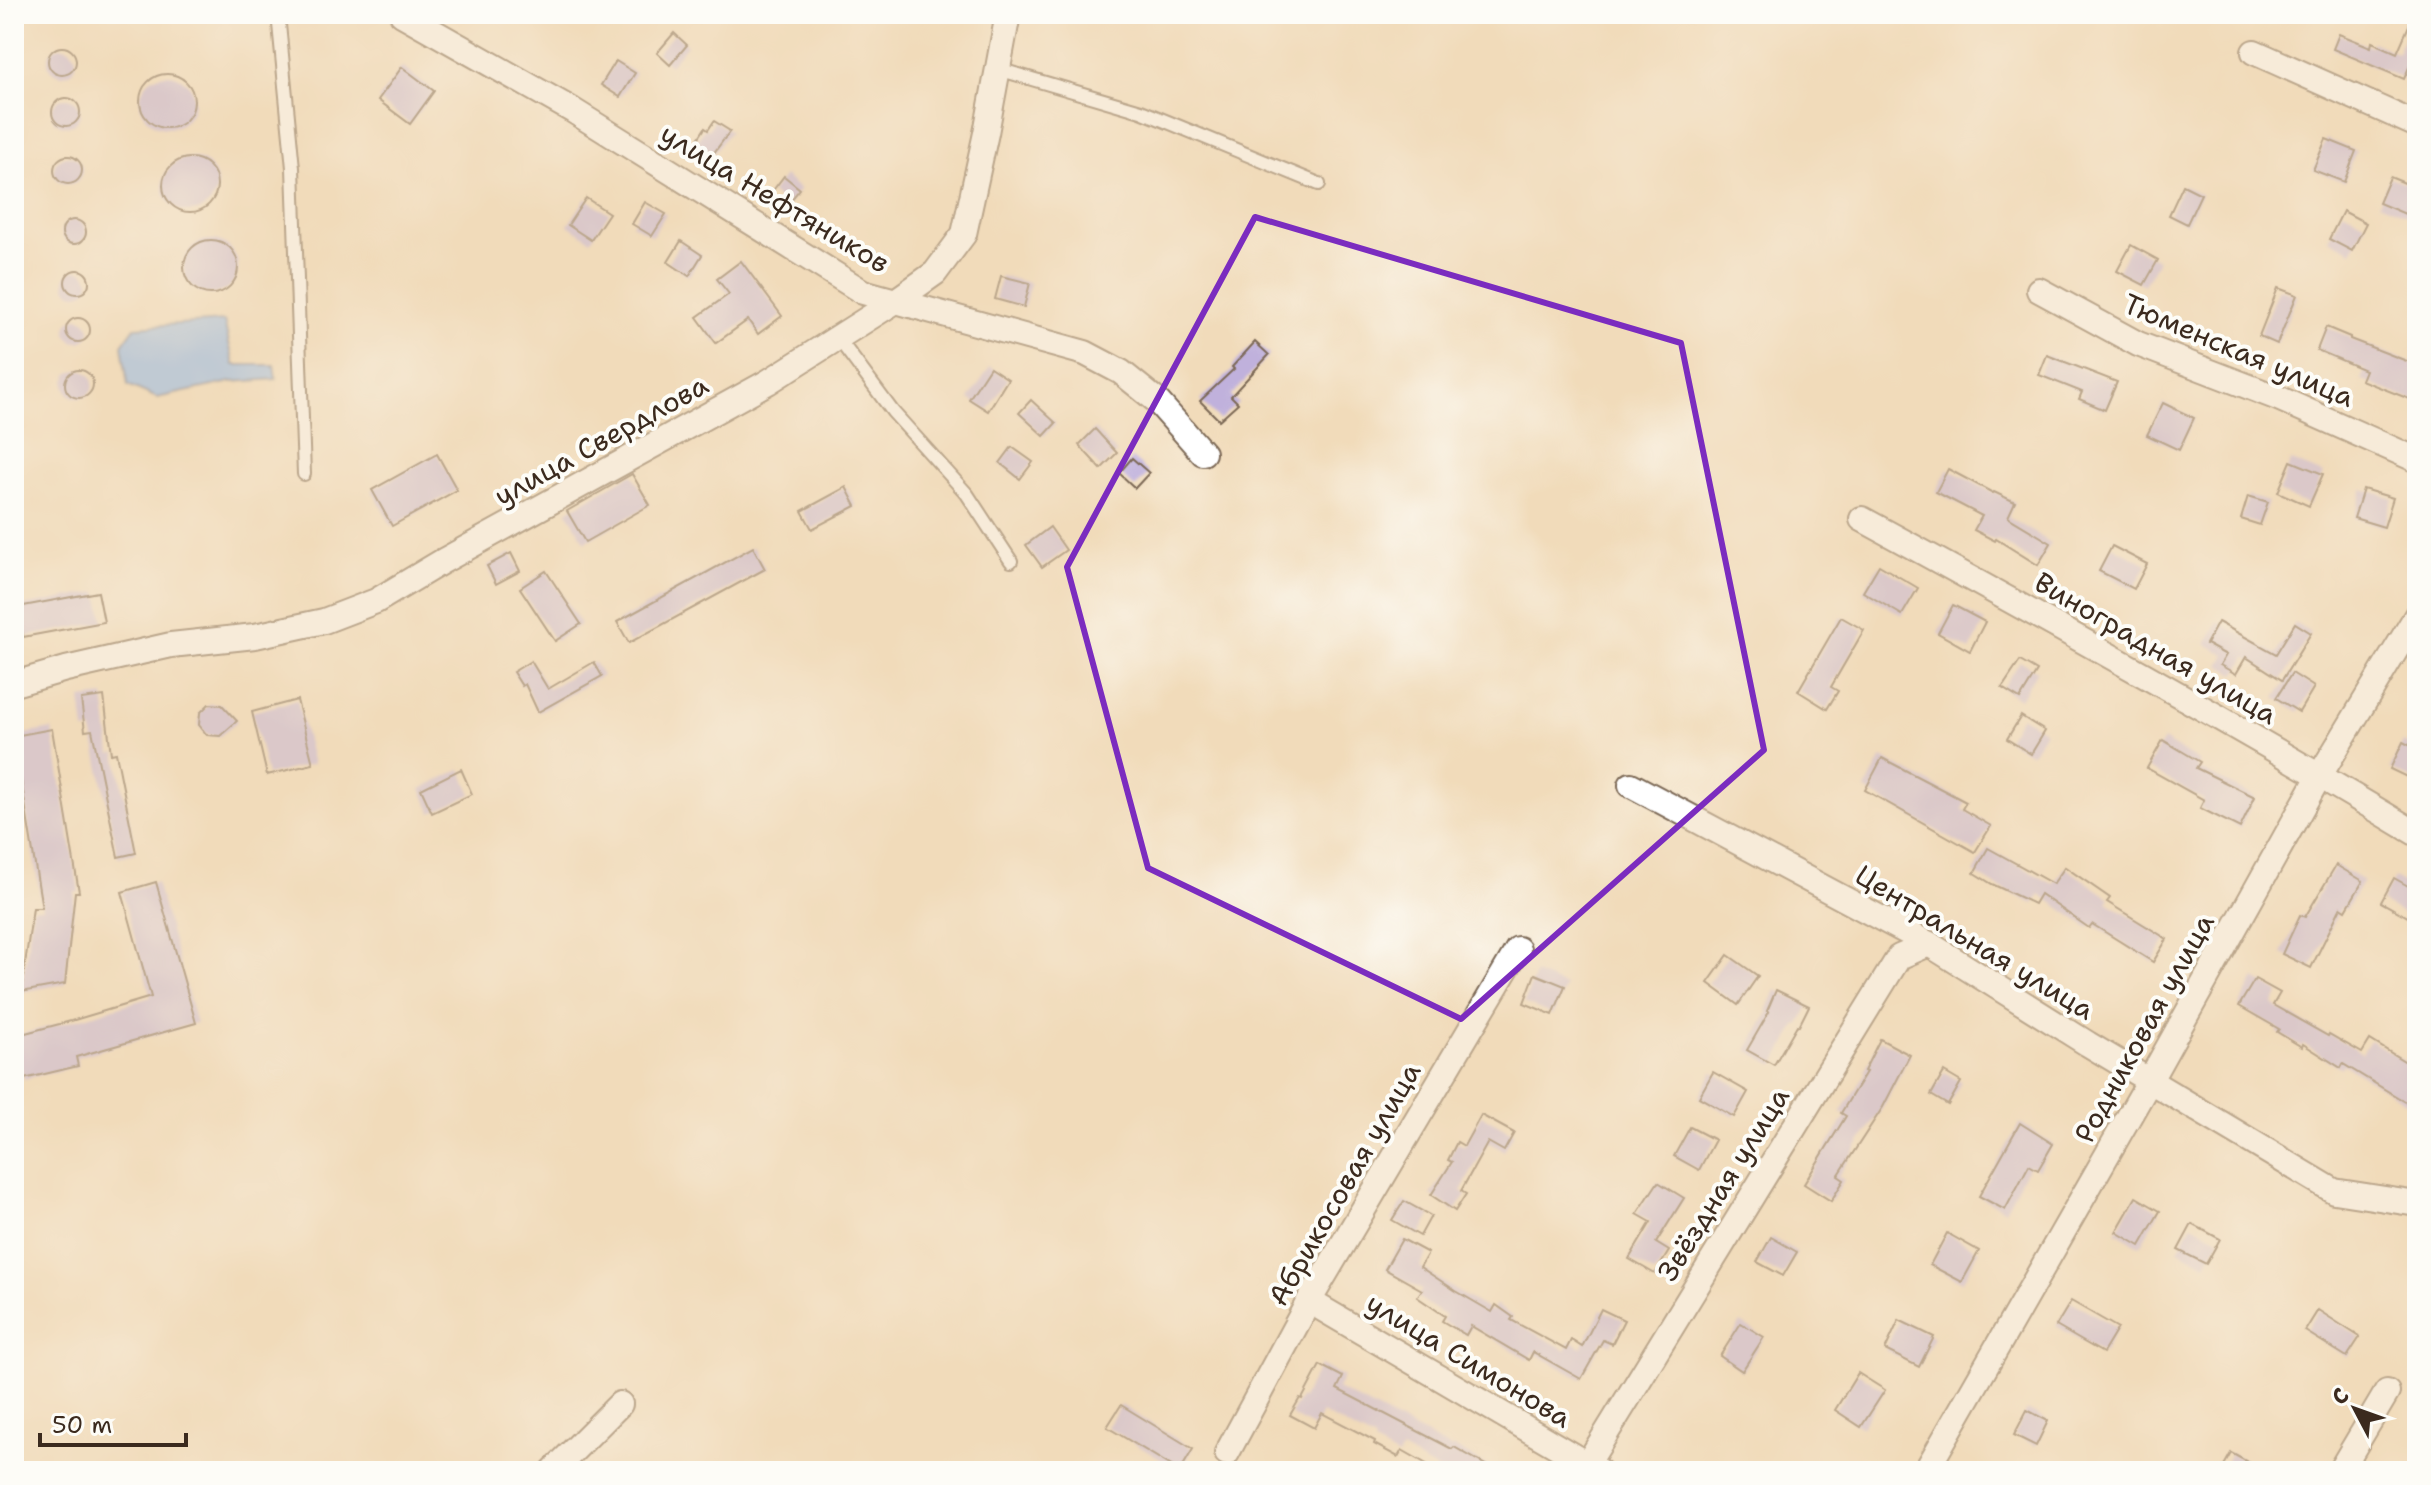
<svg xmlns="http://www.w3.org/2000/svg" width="2431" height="1485" font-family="'Shantell Sans',sans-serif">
<rect width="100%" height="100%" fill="#fdfcf7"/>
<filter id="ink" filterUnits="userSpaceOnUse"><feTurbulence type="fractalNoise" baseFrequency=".0125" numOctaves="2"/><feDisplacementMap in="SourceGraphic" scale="16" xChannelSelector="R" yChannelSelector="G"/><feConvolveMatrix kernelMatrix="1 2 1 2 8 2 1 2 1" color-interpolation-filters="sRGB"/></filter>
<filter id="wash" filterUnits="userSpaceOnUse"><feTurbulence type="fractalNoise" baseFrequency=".006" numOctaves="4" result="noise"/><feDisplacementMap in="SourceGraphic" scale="32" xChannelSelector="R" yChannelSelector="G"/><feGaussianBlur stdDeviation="1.8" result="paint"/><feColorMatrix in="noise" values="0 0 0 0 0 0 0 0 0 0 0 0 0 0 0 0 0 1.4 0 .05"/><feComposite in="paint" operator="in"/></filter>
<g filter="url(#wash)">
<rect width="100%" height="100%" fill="#f1dbba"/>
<path fill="#86b5f1" stroke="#607088" stroke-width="2" d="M224,321L234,365H274L276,379L231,382L157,398L128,385L122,345L135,327Z"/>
<g id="blocks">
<g fill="#c0b1dc">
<path d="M2414,14H2417V49L2404,79L2333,49L2339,34L2371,47L2372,42L2397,53Z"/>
<path d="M674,33L687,45L670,65L657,53Z"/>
<circle cx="62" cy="61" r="14"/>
<path d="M616,61L635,73L620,97L601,85Z"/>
<path d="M402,67L434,91L410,124L378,100Z"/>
<circle cx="167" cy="101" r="27"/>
<circle cx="66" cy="112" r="14"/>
<path d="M714,121L730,131L713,154L696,142L705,128L708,130Z"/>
<path d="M2326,139L2356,151L2344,182L2313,170Z"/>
<circle cx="68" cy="170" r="14"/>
<circle cx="190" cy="185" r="27"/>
<path d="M784,176L800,189L786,206L771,193Z"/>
<path d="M2390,177L2417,188V219L2379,203Z"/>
<path d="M2183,185L2201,194L2187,224L2169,215Z"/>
<path d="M586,198L609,213L591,240L568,225Z"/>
<path d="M645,202L666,214L652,236L632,224Z"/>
<path d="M2343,211L2366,223L2352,251L2329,239Z"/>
<circle cx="74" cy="232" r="12"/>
<circle cx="211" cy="267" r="27"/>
<path d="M681,241L702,255L689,276L668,262Z"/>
<path d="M2131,245L2158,260L2144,285L2117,271Z"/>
<path d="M741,261L782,316L758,334L748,320L716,343L697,317L729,294L717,279Z"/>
<circle cx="77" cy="282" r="12"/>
<path d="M1001,276L1030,283L1024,307L995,299Z"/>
<path d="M2278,288L2297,295L2277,344L2259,336Z"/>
<circle cx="78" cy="330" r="12"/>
<path d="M2326,327L2350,337V339L2417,365V402L2361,380L2365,370L2317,350Z"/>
<path d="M1255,342L1269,355L1231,396L1238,403L1219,420L1200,401L1234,369L1232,367Z"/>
<path d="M2047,355L2117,382L2105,410L2079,399L2082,392L2039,375Z"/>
<path d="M990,367L1008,379L988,411L969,399Z"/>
<circle cx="79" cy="384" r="14"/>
<path d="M1031,400L1056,423L1044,436L1019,413Z"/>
<path d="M2163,403L2194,418L2179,450L2147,435Z"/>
<path d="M1095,429L1117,453L1101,469L1079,445Z"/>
<path d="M1012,447L1033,462L1020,479L1000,463Z"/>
<path d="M437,454L457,490L392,526L372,490Z"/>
<path d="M1132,458L1149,473L1135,488L1119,473Z"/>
<path d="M2291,461L2323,474L2309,506L2278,492Z"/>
<path d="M1948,469L1993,493L1994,492L2015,502L2008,517L2051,543L2038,565L1996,539L1995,541L1974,530L1982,516L1936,492Z"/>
<path d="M632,474L650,505L585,542L567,511Z"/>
<path d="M846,487L856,506L812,529L802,511Z"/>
<path d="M2363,489L2393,498L2384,527L2354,518Z"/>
<path d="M2248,496L2268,502L2260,525L2241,519Z"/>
<path d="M1050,527L1066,550L1042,567L1026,545Z"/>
<path d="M2112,546L2147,564L2134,589L2099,571Z"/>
<path d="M753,547L765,569L629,643L617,622Z"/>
<path d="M511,553L520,571L496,584L487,566Z"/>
<path d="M1879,565L1918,588L1902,615L1863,592Z"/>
<path d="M546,571L581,624L555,641L520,588Z"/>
<path d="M98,592L104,622L23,637L18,607Z"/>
<path d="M1953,605L1985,622L1970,651L1938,633Z"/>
<path d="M1841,617L1864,630L1831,687L1838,691L1827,709L1798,691Z"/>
<path d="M2218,622L2276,654L2295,623L2311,633L2282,680L2246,657L2236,674L2220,665L2226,655L2206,644Z"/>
<path d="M531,661L548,689L594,662L602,676L538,712L525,684L522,686L513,672Z"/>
<path d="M2020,661L2037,671L2020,699L2002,688Z"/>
<path d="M2292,673L2314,687L2299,712L2276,698Z"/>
<path d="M104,696L111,754L116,753L136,853L118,857L92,730L85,731L81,699Z"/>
<path d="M297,700L313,764L267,775L252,712Z"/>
<path d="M209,704L222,705L237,721L220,736L207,735L199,725L200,713Z"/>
<path d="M2021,716L2045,731L2031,754L2007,739Z"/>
<path d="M52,729L79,892H75L65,984L21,992L33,908H42L14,736Z"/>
<path d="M2163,740L2200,762L2196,768L2255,797L2240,828L2200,808L2204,800L2147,768Z"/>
<path d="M2403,742L2417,749V782L2390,769Z"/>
<path d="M1882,758L1966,802L1962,809L1991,826L1975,852L1865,790Z"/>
<path d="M461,769L472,794L432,813L421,789Z"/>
<path d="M1988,848L2053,884L2065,867L2110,898L2107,902L2167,939L2153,962L2092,924L2089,928L2040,894L2034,904L1992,884L1974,873Z"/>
<path d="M2336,865L2363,881L2346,910L2341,907L2311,968L2282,954L2300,915L2305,917Z"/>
<path d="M2394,878L2417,891V922L2381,902Z"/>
<path d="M156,882L196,1023L76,1057L78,1066L24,1079L14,1036L71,1021L151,997L122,892Z"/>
<path d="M1728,955L1758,976L1738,1005L1708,983Z"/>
<path d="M1535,974L1565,986L1553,1015L1524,1003Z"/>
<path d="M2255,979L2280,993L2273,1005L2328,1036L2329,1034L2362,1053L2370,1040L2417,1069V1109L2343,1064L2341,1068L2303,1044L2302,1047L2277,1032L2279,1029L2239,1006Z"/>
<path d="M1776,990L1809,1006L1799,1026L1797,1025L1774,1065L1747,1050L1769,1012L1767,1011Z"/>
<path d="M1880,1039L1910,1055L1883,1107L1838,1176L1844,1180L1831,1201L1804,1184L1846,1116L1841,1113L1866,1072L1864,1071Z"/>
<path d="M1713,1072L1748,1092L1734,1117L1699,1097Z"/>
<path d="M1944,1072L1961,1082L1948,1105L1931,1095Z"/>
<path d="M1481,1115L1514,1133L1504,1151L1488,1142L1461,1191L1466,1194L1455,1211L1431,1195L1452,1162L1448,1160L1457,1142L1464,1146Z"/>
<path d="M2020,1123L2053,1144L2038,1170L2029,1165L2005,1210L1979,1196Z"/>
<path d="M1690,1127L1715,1140L1699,1170L1674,1156Z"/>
<path d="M1658,1182L1684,1198L1656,1243L1669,1251L1655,1274L1629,1259L1651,1222L1637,1214Z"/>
<path d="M2136,1197L2160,1211L2140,1246L2116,1232Z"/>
<path d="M1404,1201L1431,1216L1420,1236L1392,1220Z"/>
<path d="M2192,1224L2220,1239L2206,1264L2178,1250Z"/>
<path d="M1947,1233L1979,1251L1962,1282L1930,1265Z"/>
<path d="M1771,1237L1797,1252L1783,1276L1757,1262Z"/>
<path d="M1402,1239L1428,1253L1420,1267L1456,1291L1492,1312L1496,1305L1513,1317L1511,1320L1566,1350L1571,1340L1582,1347L1601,1309L1624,1320L1612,1344L1603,1340L1581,1379L1533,1352L1529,1360L1471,1326L1466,1335L1442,1321L1445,1316L1417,1297L1422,1290L1385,1269Z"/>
<path d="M2071,1301L2118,1328L2103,1353L2056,1326Z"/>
<path d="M2318,1310L2360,1337L2347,1357L2305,1331Z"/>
<path d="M1899,1320L1934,1337L1919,1367L1885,1350Z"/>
<path d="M1741,1323L1764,1337L1742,1371L1720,1356Z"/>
<path d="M1320,1365L1343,1377L1337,1389L1452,1449L1454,1447L1496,1471H1439L1402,1450L1398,1457L1374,1444L1375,1441L1322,1413L1314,1428L1290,1415L1300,1398L1302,1399Z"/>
<path d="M1858,1373L1885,1390L1861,1427L1835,1410Z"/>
<path d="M1121,1405L1193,1449L1180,1471L1107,1427Z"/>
<path d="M2027,1410L2048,1421L2036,1446L2014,1435Z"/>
<path d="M2231,1453L2264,1471H2221Z"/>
</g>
</g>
</g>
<g filter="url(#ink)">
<use href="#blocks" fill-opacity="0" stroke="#7b6855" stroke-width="2"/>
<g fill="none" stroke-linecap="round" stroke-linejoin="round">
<defs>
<g id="service">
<path d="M278,14L293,168L304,474"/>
<path d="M998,69L1141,111L1319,184"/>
<path d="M838,338L893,412L967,494L1011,561"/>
</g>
<g id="minor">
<path d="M402,14L572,110L863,292L1085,353L1121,372L1157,401L1203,453"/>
<path d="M2254,52L2417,125"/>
<path d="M2039,290L2138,344L2278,398L2417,460"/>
<path d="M1862,519C2049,621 2235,724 2417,834"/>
<path d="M14,684L66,669L171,645L255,636L324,621L376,601L443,561L768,382L894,302L935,273L964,234L986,133L1008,14"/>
<path d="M1631,785L1929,944L2088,1044L2334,1191L2417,1204"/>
<path d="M1309,1301L1599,1471"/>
<path d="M1227,1453L1309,1301L1518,949"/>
<path d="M553,1471L620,1404"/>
<path d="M1583,1471L1899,957L1929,944"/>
<path d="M1926,1471L2150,1080L2320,775L2417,615"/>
<path d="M2340,1471L2387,1392"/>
</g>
</defs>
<use href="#service" stroke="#7b6855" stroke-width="16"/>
<use href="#minor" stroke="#7b6855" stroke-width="28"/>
<use href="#service" stroke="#fff" stroke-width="12"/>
<use href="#minor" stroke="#fff" stroke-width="24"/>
</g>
</g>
<path d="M0 0H2431V1485H0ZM1255,217L1681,343L1764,750L1461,1019L1148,868L1067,567Z" fill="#f1dbba" fill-opacity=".55" fill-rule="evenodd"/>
<path fill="none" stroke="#7b2cbf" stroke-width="6" stroke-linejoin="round" d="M1255,217L1681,343L1764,750L1461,1019L1148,868L1067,567Z"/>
<g text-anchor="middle" stroke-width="8" stroke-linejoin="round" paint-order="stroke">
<g font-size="28" fill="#3b2a1e" stroke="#fdfcf7">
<text transform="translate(775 198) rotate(31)" y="10">улица Нефтяников</text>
<text transform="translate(2239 350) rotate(23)" y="10">Тюменская улица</text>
<text transform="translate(601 440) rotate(-29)" y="10">улица Свердлова</text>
<text transform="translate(2156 648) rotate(30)" y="10">Виноградная улица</text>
<text transform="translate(1975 942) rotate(31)" y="10">Центральная улица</text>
<text transform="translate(2144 1028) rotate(-61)" y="10">Родниковая улица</text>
<text transform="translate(1344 1184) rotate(-60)" y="10">Абрикосовая улица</text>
<text transform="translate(1723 1184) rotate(-58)" y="10">Звёздная улица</text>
<text transform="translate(1469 1360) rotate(31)" y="10">улица Симонова</text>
</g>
</g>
<rect width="2431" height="1485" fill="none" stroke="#fdfcf7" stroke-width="48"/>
<g transform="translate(2355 1409) rotate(311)" stroke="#fdfcf7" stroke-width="6" paint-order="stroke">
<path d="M0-6L14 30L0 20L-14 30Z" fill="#3b2a1e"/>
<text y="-12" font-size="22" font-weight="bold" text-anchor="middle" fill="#3b2a1e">С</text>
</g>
<path d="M40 1433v12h146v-12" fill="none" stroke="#3b2a1e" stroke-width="4"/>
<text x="52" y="1433" font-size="24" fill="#3b2a1e" stroke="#fdfcf7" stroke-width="6" paint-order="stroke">50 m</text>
</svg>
